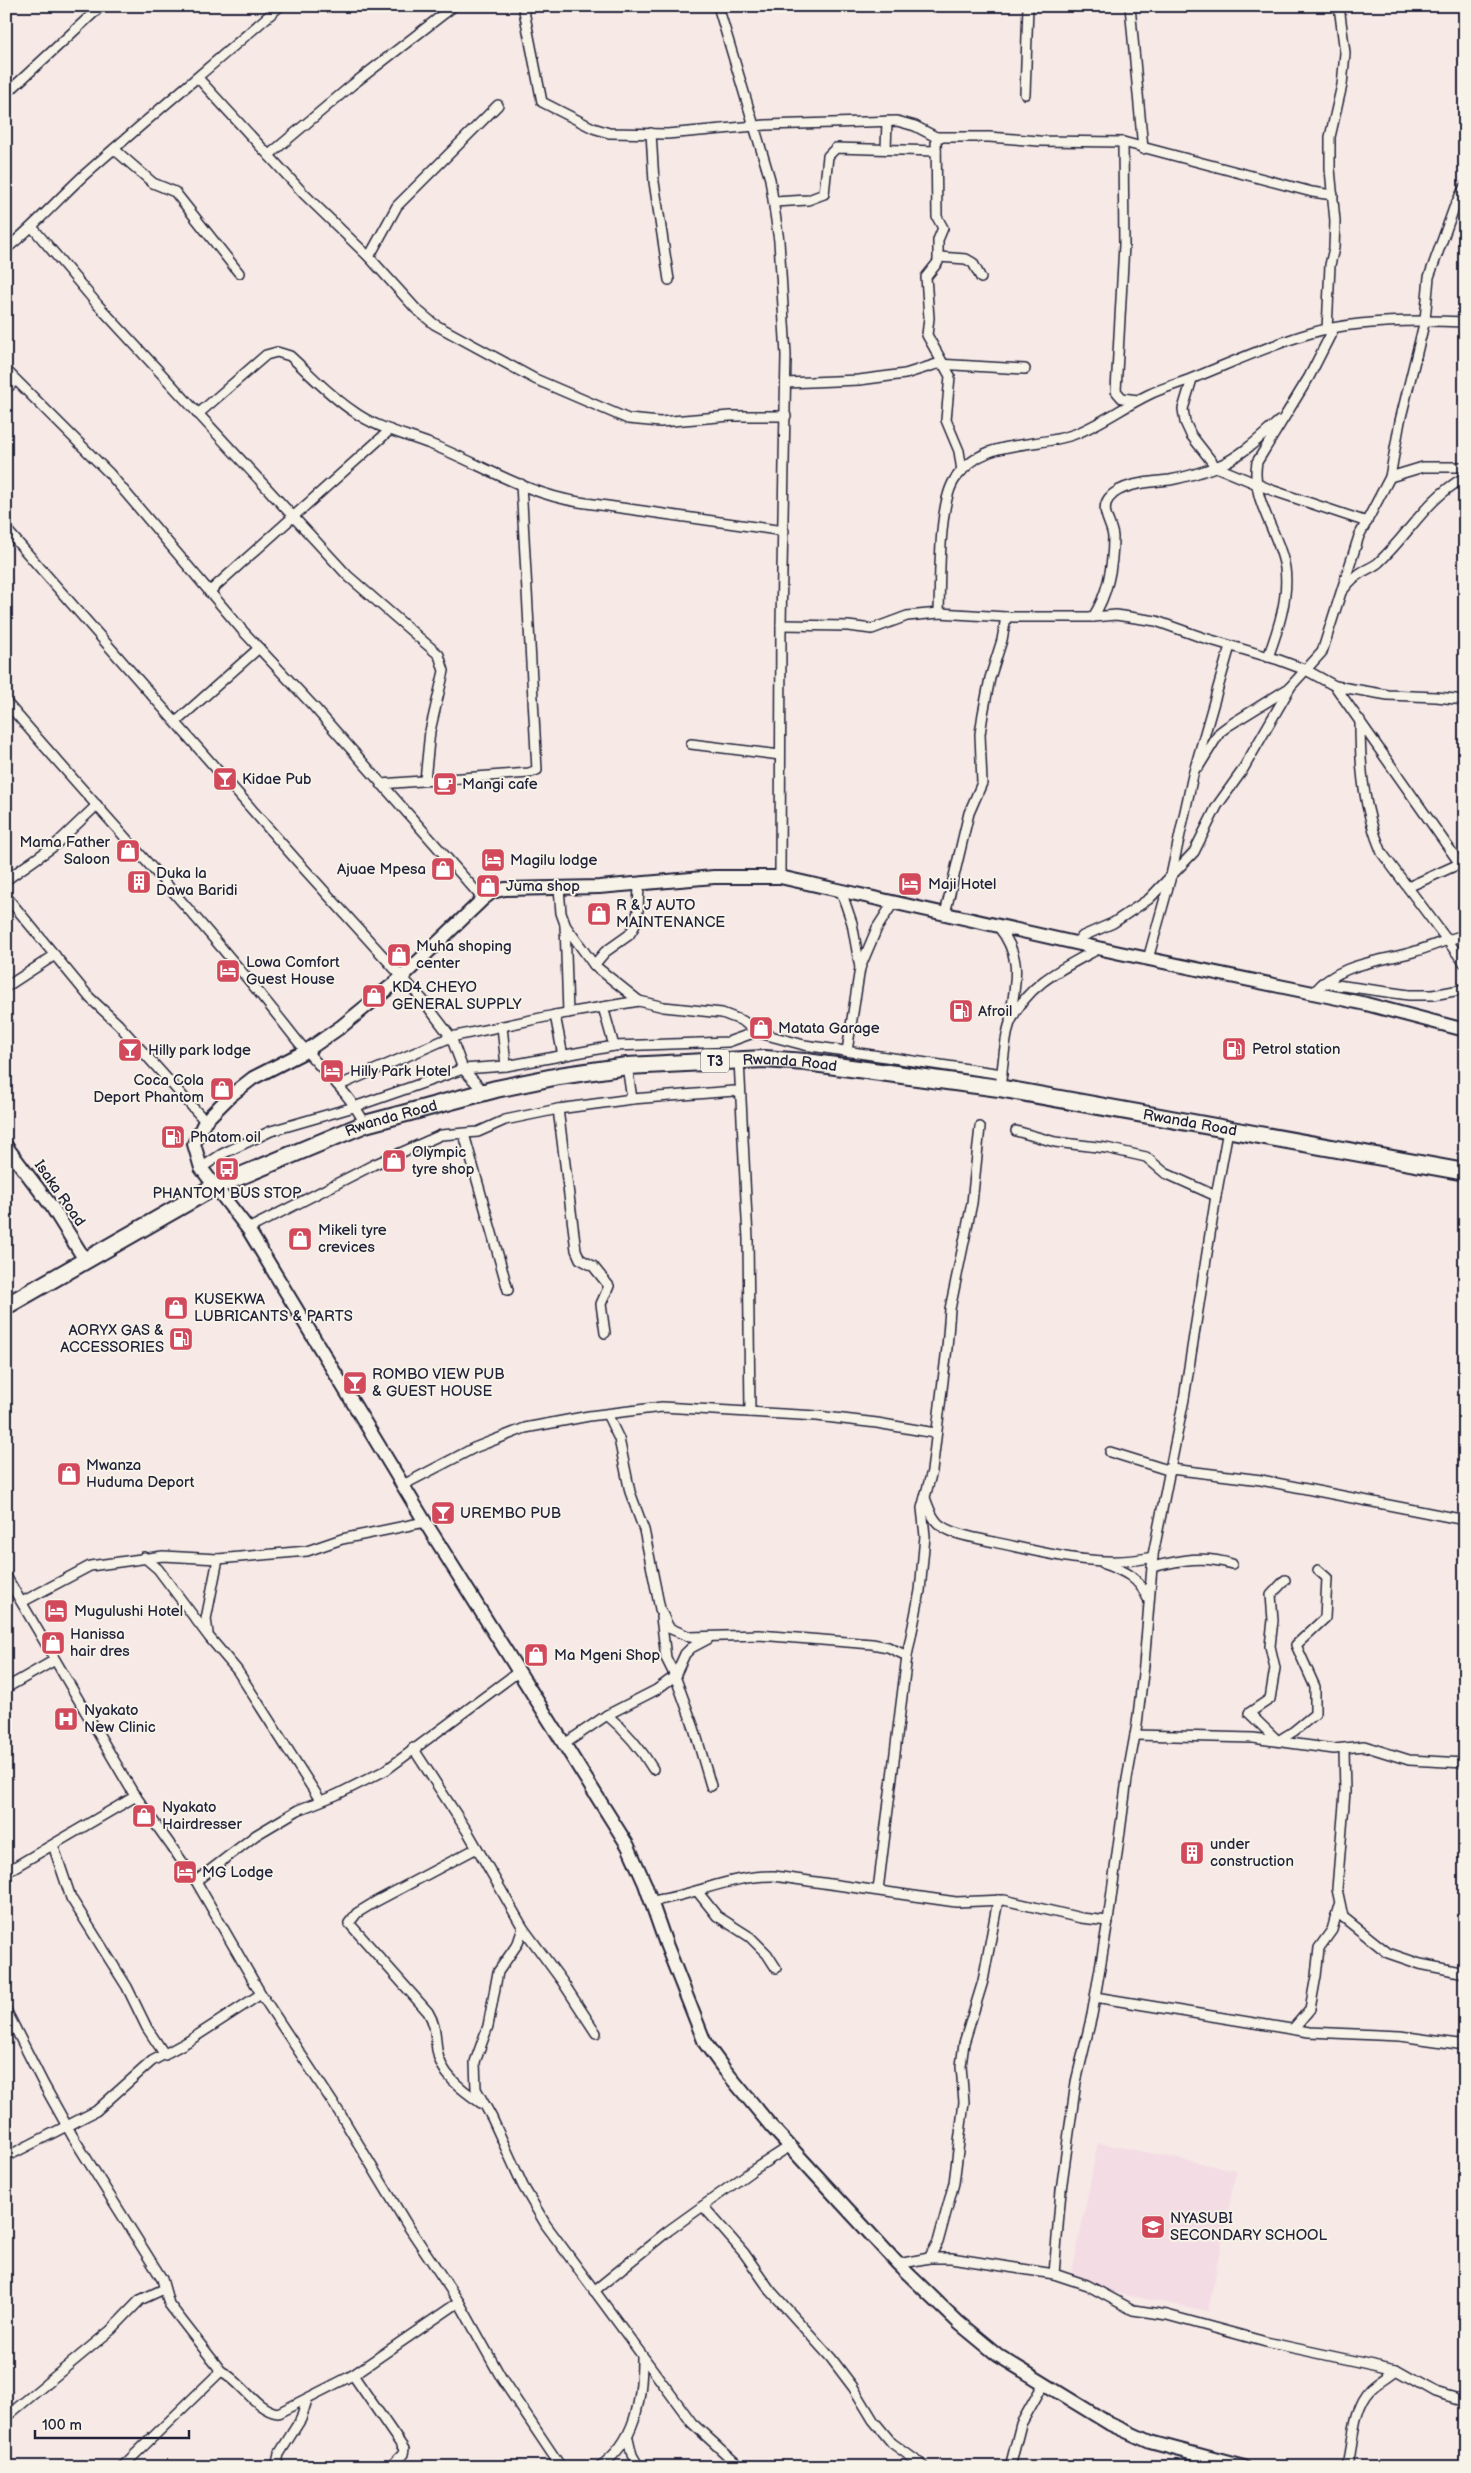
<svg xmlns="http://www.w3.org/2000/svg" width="1471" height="2473" font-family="'Balsamiq Sans',sans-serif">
<rect width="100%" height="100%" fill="#f6e9e6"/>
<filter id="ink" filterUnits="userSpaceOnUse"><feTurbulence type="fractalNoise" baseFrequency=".02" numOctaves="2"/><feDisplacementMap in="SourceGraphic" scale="10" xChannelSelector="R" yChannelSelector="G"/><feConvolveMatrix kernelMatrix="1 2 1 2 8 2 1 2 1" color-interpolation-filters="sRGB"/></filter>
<g filter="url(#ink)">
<path fill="#f4dce4" d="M1098,2143L1236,2170L1208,2311L1070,2284Z"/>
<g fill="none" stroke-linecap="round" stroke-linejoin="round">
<defs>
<g id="street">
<path d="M523,6L542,102L593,128L609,133L667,134L766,125L897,121L915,126L936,137H989L1039,141L1123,142L1312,192L1333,195"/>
<path d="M718,6L770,179L779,241L786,355L781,625L780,877"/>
<path d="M1130,6L1143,149"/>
<path d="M198,78L304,194L369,257L416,309L434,324L535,379L628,419L660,422L730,416H786"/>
<path d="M6,94L101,6"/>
<path d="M1025,94L1028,6"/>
<path d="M651,133L654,182L669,280"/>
<path d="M936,137L937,217L943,228L938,240V262L926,277L929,318L927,335L950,376L946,420L959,451L962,471"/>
<path d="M1123,142L1124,245L1116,391L1122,398L1138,400"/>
<path d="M114,149L153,183L175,192L239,273"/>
<path d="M886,149L887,121"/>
<path d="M269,155L352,85L454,6"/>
<path d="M774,202L808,200L824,194L828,156L836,148L936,151"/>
<path d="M33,228L98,305L348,576L439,655L444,671L430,731L425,780"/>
<path d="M6,249C34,227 57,200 83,176C148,118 215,63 280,6"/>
<path d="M369,257L397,206L498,105"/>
<path d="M939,257L966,259L973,263L981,278"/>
<path d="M1327,330L1330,265L1334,248L1335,221L1330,169V137L1342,85L1345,53L1339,6"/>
<path d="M6,370L109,473L243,631L315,708L483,899"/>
<path d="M1192,379L1183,409L1185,422L1191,435L1216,467L1274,491L1367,522"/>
<path d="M786,383L859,380L905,374L937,364L1025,369"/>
<path d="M6,389L15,381"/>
<path d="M198,414L266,355L277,352L290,356C310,374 330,396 353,411C376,428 404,434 430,444C479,463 526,494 579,502L784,531"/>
<path d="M1390,477L1423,467H1465"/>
<path d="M6,529L298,862L422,999L451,1037L463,1069L484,1092"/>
<path d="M1343,590C1348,584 1352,578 1359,574C1366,569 1374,567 1379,562C1411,532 1425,500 1465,477"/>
<path d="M209,592L390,430"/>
<path d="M939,613C940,583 938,503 955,479C985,436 1032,450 1075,434C1101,424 1123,407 1148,395C1164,387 1182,383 1198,376C1235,361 1272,344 1311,333C1356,320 1418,320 1465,322"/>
<path d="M1093,617C1108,594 1113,566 1113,537C1112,523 1099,511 1109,498C1121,483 1153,482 1170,480C1187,477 1202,472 1218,466C1240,457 1261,437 1279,421"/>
<path d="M781,625L848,626L872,629L907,616L939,613L1006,617H1093L1116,615L1156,621L1201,637L1279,660L1306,670L1335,686L1388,695L1436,697L1465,700"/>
<path d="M1268,657C1278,630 1289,597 1285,568C1279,531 1250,500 1257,462L1309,377L1334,328"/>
<path d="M1335,686L1465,871"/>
<path d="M6,702C102,814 205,922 296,1039C319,1068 348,1090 365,1124"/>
<path d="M1360,720C1360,768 1363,808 1382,853L1465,964"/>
<path d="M177,721L259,648"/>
<path d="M691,744L780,755"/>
<path d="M1199,766L1220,732L1228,726L1289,688"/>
<path d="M381,784L529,773L537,770L521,484"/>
<path d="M6,880L54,846L97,805"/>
<path d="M639,884L638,911L634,927L629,935L605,952L594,965L639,1001"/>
<path d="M1408,887L1459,864L1465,858"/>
<path d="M559,888L561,913L565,924L568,1013"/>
<path d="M841,891L852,923L860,968L847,1051"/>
<path d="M6,896L90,998L118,1024L205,1121"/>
<path d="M945,914L969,813L982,783L980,734L983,714L990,678L1002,640L1006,617"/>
<path d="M565,925L594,965"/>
<path d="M998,926C1024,959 1015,981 1010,1020"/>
<path d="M1075,943L1083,936L1113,923L1149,899L1194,852L1217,806L1242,771L1291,686L1322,652L1359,536L1390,477L1400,421L1425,320L1429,277L1454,208L1465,186"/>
<path d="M1148,959L1170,880L1193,775L1230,646"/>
<path d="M860,968L877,928L893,903"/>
<path d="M1322,983L1409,995H1433L1465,989"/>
<path d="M6,987L55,955"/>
<path d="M1312,994C1341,962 1375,963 1413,952C1431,947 1447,939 1465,935"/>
<path d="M603,1007L614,1046"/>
<path d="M555,1015L563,1056"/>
<path d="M502,1026L506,1066"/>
<path d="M739,1060L748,1239L750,1412"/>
<path d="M627,1066L632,1099"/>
<path d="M1001,1080C1003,1065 1005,1036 1010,1023C1026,984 1065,967 1100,948"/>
<path d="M340,1085L451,1037L555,1015L639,1001L664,1007L722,1013L743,1021L756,1032L804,1045L1002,1074"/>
<path d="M558,1109L576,1250L580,1259L593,1266L609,1286L601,1304L605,1333"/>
<path d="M1016,1131L1055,1142L1106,1148L1146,1157L1165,1173L1216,1196L1184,1399L1153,1555L1144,1665L1137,1724L1127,1779L1108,1921L1092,2015L1076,2082L1061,2190L1054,2274"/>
<path d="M464,1134L508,1290"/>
<path d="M201,1168L222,1154L271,1131L354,1107L463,1069L506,1066L614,1046L728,1042L756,1032"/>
<path d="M1216,1196L1228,1130"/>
<path d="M248,1229L373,1165L441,1135L478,1132L505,1120L558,1109L632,1099L734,1091L739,1093"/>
<path d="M607,1414L619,1439L630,1492L644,1530L660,1609L669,1628L690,1637L759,1635L872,1644L888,1647L907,1656"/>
<path d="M1110,1452L1171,1471"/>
<path d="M1171,1469L1261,1480L1465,1520"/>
<path d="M403,1485L474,1448L525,1428L589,1416L662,1407L817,1416L877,1423L935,1433"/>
<path d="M925,1498C929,1508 933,1522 943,1527C957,1536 978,1538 994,1542C1046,1553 1100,1569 1153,1557"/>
<path d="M144,1557L158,1569L209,1637L237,1670L320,1800"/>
<path d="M1104,1564C1125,1571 1139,1578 1148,1599"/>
<path d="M1152,1567C1181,1560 1204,1555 1232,1564"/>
<path d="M6,1576L132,1791L196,1881L261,1994L341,2115L406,2223L459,2302L502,2379L561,2467"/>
<path d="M1285,1580L1271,1595L1273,1620L1270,1646L1275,1668L1270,1699L1249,1713L1278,1741L1294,1731L1315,1714V1687L1296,1645L1325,1618L1327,1578L1318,1570"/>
<path d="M22,1602L90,1566L163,1556L218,1559L307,1551L342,1539L425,1522"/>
<path d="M661,1617L666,1658L675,1676L694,1728L711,1786"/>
<path d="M208,1633L206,1619L218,1559"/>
<path d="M6,1688L55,1660"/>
<path d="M607,1715C626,1731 640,1747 653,1769"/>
<path d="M1135,1735L1253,1738L1334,1749L1364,1746L1409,1760L1465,1763"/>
<path d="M563,1745L607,1715L656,1690L675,1676L685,1654L691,1648L708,1639"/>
<path d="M413,1748L469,1834L523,1928L562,1981L596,2033"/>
<path d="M1344,1749L1345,1792L1337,1889L1343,1917L1388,1953L1420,1964L1465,1973"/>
<path d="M53,1845L71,1898L127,1987L147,2028L165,2055"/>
<path d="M477,1848L375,1902L357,1913L349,1923L428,2012C436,2025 435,2035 437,2050C440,2074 462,2090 481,2103"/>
<path d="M6,1872L136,1796"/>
<path d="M196,1881L256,1835L298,1810L336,1795L386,1770L518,1672"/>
<path d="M878,1890L907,1656L920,1591L925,1536L922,1508L932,1471L947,1348L950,1309L972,1203L980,1127"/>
<path d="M697,1891L717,1916L750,1937L767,1954L776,1968"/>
<path d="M651,1901C693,1896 731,1875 774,1876L956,1902L1004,1900L1081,1918L1108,1921"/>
<path d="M523,1928L518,1943L498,1972L488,2026L475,2062L476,2089L492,2118L523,2186L546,2225L692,2423L740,2467"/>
<path d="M1095,1997L1309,2032L1400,2036L1465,2045"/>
<path d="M6,2010L44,2085L73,2137L162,2279L169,2304L221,2371"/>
<path d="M1293,2029L1310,2009L1316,1976L1319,1948L1332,1930L1339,1905"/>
<path d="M6,2157L96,2111L152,2061L187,2042L261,1994"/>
<path d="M703,2206L744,2253L770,2290L831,2358L853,2387L873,2420L892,2443L925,2467"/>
<path d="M929,2258L938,2242L954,2183L964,2102L961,2066L964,2043L983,1981L998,1900"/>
<path d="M898,2264L929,2258H951L1054,2274L1087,2285L1133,2310L1167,2315L1266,2342L1396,2370L1435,2392L1465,2401"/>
<path d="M594,2291L668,2231L753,2170L790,2146"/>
<path d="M353,2375L404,2449L403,2454L390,2467"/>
<path d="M6,2417L111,2330L140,2300L164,2289"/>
<path d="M628,2438L632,2455L639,2467"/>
<path d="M122,2467L221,2371C242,2381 255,2410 278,2413L353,2375L459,2302"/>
<path d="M276,2467L279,2454L301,2419L307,2400"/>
<path d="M599,2467C636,2442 642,2399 642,2358"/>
<path d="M1010,2467L1021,2424L1044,2383"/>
<path d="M1348,2467C1353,2443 1353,2407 1371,2389C1378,2382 1388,2377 1396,2370"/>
</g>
<g id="secondary">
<path d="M6,1146L52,1207L85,1260"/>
<path d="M1244,2467L1150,2442L1110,2424L999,2356L959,2323L898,2264L771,2126L724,2069L705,2043L666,1944L645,1884L628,1846L425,1522L248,1229L201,1168L194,1144L205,1121L230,1096L253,1078L306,1051L342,1026L401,978L483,899L492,892L505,889L599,887L714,877H780L1120,953L1366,1004L1465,1030"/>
</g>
<g id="highway">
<path id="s1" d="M6,1306L214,1187L365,1124L496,1089L559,1076L627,1066L764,1059L806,1062L999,1088L1465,1172"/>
</g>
</defs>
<use href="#street" stroke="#22223b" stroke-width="12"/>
<use href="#secondary" stroke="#22223b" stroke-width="16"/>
<use href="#highway" stroke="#22223b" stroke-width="20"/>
<use href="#street" stroke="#f7f3e8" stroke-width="9"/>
<use href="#secondary" stroke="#f7f3e8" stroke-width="12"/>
<use href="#highway" stroke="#f7f3e8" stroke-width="16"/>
</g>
</g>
<defs>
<symbol id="bar-square" viewBox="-11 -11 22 22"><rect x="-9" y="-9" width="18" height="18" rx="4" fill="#d1495b" stroke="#f7f3e8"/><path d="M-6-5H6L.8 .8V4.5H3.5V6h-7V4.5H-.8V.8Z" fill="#fff"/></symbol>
<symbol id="cafe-square" viewBox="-11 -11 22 22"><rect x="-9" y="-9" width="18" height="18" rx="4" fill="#d1495b" stroke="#f7f3e8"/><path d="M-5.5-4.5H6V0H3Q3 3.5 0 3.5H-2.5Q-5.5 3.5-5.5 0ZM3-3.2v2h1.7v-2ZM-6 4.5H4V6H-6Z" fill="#fff"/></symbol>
<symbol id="shop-square" viewBox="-11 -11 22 22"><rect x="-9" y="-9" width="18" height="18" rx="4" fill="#d1495b" stroke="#f7f3e8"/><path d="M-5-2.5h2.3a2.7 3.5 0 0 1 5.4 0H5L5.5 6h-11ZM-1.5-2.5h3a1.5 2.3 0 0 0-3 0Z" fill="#fff"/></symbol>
<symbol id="hotel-square" viewBox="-11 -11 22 22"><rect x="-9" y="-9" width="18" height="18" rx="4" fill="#d1495b" stroke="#f7f3e8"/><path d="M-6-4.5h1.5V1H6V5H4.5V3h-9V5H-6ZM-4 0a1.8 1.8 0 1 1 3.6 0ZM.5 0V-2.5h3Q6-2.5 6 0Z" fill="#fff"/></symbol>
<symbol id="building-square" viewBox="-11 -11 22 22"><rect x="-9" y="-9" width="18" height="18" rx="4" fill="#d1495b" stroke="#f7f3e8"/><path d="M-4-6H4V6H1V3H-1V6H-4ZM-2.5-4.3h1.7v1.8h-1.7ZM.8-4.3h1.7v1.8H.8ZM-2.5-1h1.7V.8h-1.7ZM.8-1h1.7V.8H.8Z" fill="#fff"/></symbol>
<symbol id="fuel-square" viewBox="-11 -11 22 22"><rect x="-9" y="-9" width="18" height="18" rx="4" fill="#d1495b" stroke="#f7f3e8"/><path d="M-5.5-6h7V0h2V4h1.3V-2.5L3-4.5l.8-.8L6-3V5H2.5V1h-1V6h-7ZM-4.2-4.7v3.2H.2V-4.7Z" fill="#fff"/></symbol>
<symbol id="bus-square" viewBox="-11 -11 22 22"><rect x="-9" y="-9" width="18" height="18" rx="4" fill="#d1495b" stroke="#f7f3e8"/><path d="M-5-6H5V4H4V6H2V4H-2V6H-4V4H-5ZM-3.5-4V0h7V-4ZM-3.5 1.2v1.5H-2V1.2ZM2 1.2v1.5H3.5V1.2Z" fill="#fff"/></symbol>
<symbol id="hospital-square" viewBox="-11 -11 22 22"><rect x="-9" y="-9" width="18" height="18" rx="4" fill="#d1495b" stroke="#f7f3e8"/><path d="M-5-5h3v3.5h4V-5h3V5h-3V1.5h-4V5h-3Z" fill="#fff"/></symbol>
<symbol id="school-square" viewBox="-11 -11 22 22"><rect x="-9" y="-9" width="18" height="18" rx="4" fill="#d1495b" stroke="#f7f3e8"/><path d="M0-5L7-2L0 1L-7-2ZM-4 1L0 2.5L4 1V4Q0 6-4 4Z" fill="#fff"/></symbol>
</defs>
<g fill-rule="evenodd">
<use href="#bar-square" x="211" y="765" width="28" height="28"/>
<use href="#cafe-square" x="431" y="770" width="28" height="28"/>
<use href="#shop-square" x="114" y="837" width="28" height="28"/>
<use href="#hotel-square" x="479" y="846" width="28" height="28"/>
<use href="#shop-square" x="429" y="855" width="28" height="28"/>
<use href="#building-square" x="125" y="868" width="28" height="28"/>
<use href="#hotel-square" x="896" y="870" width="28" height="28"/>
<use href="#shop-square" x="474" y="872" width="28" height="28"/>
<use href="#shop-square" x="585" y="900" width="28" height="28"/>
<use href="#shop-square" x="385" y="941" width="28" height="28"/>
<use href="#hotel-square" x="214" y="957" width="28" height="28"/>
<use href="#shop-square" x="360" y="982" width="28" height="28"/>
<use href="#fuel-square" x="947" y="997" width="28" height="28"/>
<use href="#shop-square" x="747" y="1014" width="28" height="28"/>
<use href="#fuel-square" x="1220" y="1035" width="28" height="28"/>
<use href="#bar-square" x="116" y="1036" width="28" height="28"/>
<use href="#hotel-square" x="318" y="1057" width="28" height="28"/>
<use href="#shop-square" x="208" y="1075" width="28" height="28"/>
<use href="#fuel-square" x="159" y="1123" width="28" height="28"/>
<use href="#shop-square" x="380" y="1147" width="28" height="28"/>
<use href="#bus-square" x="213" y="1155" width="28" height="28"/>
<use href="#shop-square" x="286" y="1225" width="28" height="28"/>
<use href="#shop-square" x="162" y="1294" width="28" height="28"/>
<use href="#fuel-square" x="167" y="1325" width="28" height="28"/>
<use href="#bar-square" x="341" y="1369" width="28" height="28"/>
<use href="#shop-square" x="55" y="1460" width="28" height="28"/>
<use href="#bar-square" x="429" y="1499" width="28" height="28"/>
<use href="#hotel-square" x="42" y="1597" width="28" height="28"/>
<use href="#shop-square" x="39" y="1629" width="28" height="28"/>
<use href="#shop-square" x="522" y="1641" width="28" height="28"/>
<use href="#hospital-square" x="52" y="1705" width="28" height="28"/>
<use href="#shop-square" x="130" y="1802" width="28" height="28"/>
<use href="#building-square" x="1178" y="1839" width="28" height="28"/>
<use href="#hotel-square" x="171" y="1858" width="28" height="28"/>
<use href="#school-square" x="1139" y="2213" width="28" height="28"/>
</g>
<g text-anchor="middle" stroke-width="4" stroke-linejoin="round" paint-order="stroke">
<rect fill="#f7f3e8" stroke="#62616f" stroke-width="1" x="701" y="1049.5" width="28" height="23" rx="4"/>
<g font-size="14" font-weight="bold" fill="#22223b">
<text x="715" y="1066">T3</text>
</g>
<g font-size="15" fill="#22223b" stroke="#f7f3e8" text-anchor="start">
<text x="242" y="784">Kidae Pub</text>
<text x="462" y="789">Mangi cafe</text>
<text x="110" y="847" text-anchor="end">Mama Father<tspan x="110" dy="17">Saloon</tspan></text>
<text x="510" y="865">Magilu lodge</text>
<text x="426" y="874" text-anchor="end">Ajuae Mpesa</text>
<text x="156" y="878">Duka la<tspan x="156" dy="17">Dawa Baridi</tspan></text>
<text x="928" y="889">Maji Hotel</text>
<text x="506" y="891">Juma shop</text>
<text x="616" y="910">R &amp; J AUTO<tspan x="616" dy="17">MAINTENANCE</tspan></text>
<text x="416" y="951">Muha shoping<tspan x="416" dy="17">center</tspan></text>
<text x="246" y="967">Lowa Comfort<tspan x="246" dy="17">Guest House</tspan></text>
<text x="392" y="992">KD4 CHEYO<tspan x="392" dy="17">GENERAL SUPPLY</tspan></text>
<text x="978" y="1016">Afroil</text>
<text x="778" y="1033">Matata Garage</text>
<text x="1252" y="1054">Petrol station</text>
<text x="148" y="1055">Hilly park lodge</text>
<text x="350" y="1076">Hilly Park Hotel</text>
<text x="204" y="1085" text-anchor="end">Coca Cola<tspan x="204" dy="17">Deport Phantom</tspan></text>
<text x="190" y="1142">Phatom oil</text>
<text x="412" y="1157">Olympic<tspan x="412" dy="17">tyre shop</tspan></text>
<text x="227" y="1198" text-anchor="middle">PHANTOM BUS STOP</text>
<text x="318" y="1235">Mikeli tyre<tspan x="318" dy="17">crevices</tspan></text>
<text x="194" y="1304">KUSEKWA<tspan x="194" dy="17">LUBRICANTS &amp; PARTS</tspan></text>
<text x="164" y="1335" text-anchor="end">AORYX GAS &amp;<tspan x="164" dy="17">ACCESSORIES</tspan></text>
<text x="372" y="1379">ROMBO VIEW PUB<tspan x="372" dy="17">&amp; GUEST HOUSE</tspan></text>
<text x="86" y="1470">Mwanza<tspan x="86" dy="17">Huduma Deport</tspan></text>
<text x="460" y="1518">UREMBO PUB</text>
<text x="74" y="1616">Mugulushi Hotel</text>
<text x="70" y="1639">Hanissa<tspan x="70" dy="17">hair dres</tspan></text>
<text x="554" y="1660">Ma Mgeni Shop</text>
<text x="84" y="1715">Nyakato<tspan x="84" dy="17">New Clinic</tspan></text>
<text x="162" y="1812">Nyakato<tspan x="162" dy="17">Hairdresser</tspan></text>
<text x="1210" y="1849">under<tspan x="1210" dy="17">construction</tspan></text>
<text x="202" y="1877">MG Lodge</text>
<text x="1170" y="2223">NYASUBI<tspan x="1170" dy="17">SECONDARY SCHOOL</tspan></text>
</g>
<g font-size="15" fill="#22223b" stroke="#f7f3e8">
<text dy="5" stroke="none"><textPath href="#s1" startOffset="835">Rwanda Road</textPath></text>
<text dy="5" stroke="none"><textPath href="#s1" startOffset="430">Rwanda Road</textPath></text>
<text dy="5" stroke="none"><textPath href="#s1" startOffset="1240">Rwanda Road</textPath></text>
<text transform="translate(60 1193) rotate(55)" y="5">Isaka Road</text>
</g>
</g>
<rect width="1471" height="2473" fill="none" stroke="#f7f3e8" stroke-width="25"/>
<rect x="12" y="12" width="1446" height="2448" fill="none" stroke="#22223b" stroke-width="2" filter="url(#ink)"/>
<path d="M35 2430v8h154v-8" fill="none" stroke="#22223b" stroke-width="2.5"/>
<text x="42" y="2430" font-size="15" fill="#22223b" stroke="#f7f3e8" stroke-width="4" paint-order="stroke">100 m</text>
</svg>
